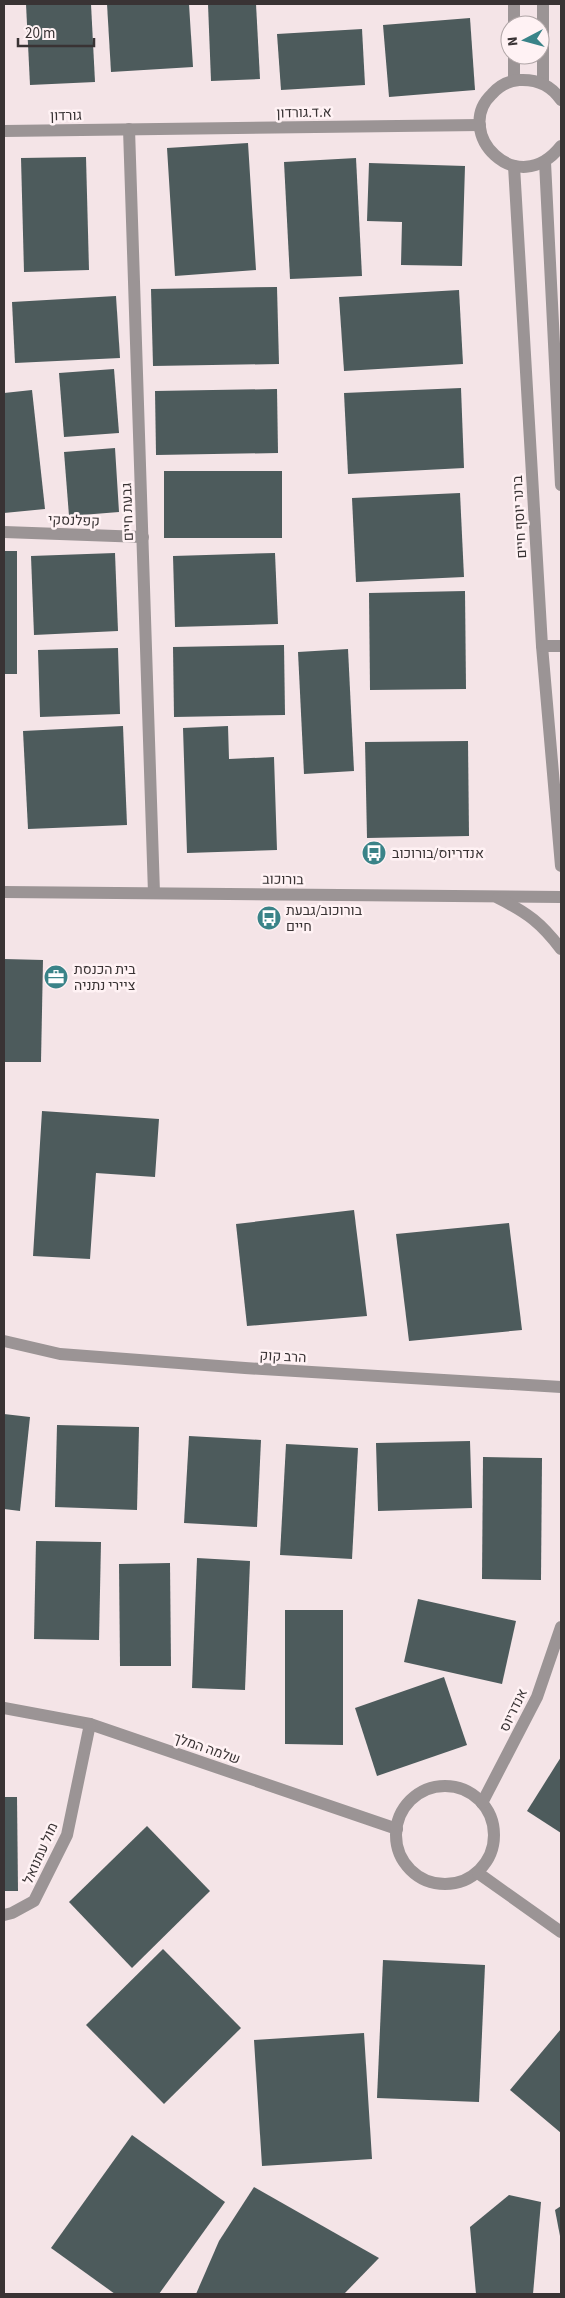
<svg xmlns="http://www.w3.org/2000/svg" width="565" height="2298" font-family="'Source Sans 3',Heebo,sans-serif">
<rect width="100%" height="100%" fill="#f4e4e7"/>
<g fill="#4d5b5c">
<path d="M26,4H91L95,82L30,85Z"/>
<path d="M107,4H189L193,67L111,72Z"/>
<path d="M208,4H256L260,79L211,81Z"/>
<path d="M470,18L475,90L389,97L383,25Z"/>
<path d="M362,29L365,85L281,90L277,34Z"/>
<path d="M248,143L256,270L175,276L167,148Z"/>
<path d="M86,157L89,270L24,272L21,158Z"/>
<path d="M356,158L362,276L290,279L284,162Z"/>
<path d="M369,163L465,166L462,266L401,265L402,222L367,221Z"/>
<path d="M277,287L279,364L153,366L151,289Z"/>
<path d="M459,290L463,364L344,371L339,297Z"/>
<path d="M116,296L120,358L15,363L12,302Z"/>
<path d="M114,369L119,433L64,437L59,373Z"/>
<path d="M461,388L464,468L348,474L344,393Z"/>
<path d="M277,389L278,453L156,455L155,391Z"/>
<path d="M32,390L45,509L4,513V393Z"/>
<path d="M115,448L119,512L69,516L64,452Z"/>
<rect x="164" y="471" width="118" height="67"/>
<path d="M460,493L464,577L356,582L352,498Z"/>
<rect x="4" y="551" width="13" height="123"/>
<path d="M115,553L118,631L34,635L31,556Z"/>
<path d="M275,553L278,624L175,627L173,556Z"/>
<path d="M465,591L466,689L370,690L369,593Z"/>
<path d="M284,645L285,715L174,717L173,647Z"/>
<path d="M118,648L120,714L40,717L38,650Z"/>
<path d="M348,649L354,771L304,774L298,652Z"/>
<path d="M123,726L127,825L28,829L23,731Z"/>
<path d="M228,726L229,759L274,757L277,850L187,853L183,728Z"/>
<path d="M468,741L469,836L367,838L365,742Z"/>
<path d="M4,959L43,960L41,1062H4Z"/>
<path d="M42,1111L159,1119L155,1177L96,1173L90,1259L33,1256Z"/>
<path d="M354,1210L367,1316L247,1326L236,1224Z"/>
<path d="M509,1223L522,1330L409,1341L396,1234Z"/>
<path d="M4,1414L30,1417L20,1511L4,1509Z"/>
<path d="M57,1425L139,1427L137,1510L55,1507Z"/>
<path d="M189,1436L261,1440L257,1527L184,1523Z"/>
<path d="M470,1441L472,1508L378,1511L376,1443Z"/>
<path d="M286,1444L358,1448L352,1559L280,1555Z"/>
<path d="M483,1457L542,1458L541,1580L482,1579Z"/>
<path d="M36,1541L101,1542L99,1640L34,1639Z"/>
<path d="M197,1558L250,1561L245,1690L192,1688Z"/>
<path d="M170,1563L171,1666H120L119,1564Z"/>
<path d="M418,1599L516,1621L502,1684L404,1662Z"/>
<path d="M285,1610H343V1745L285,1744Z"/>
<path d="M444,1677L467,1745L377,1776L355,1708Z"/>
<path d="M561,1757V1833L527,1811Z"/>
<path d="M4,1797H17L18,1891H4Z"/>
<path d="M147,1826L210,1891L132,1968L69,1902Z"/>
<path d="M163,1949L241,2028L164,2104L86,2025Z"/>
<path d="M383,1960L485,1965L479,2102L377,2098Z"/>
<path d="M561,2029V2133L510,2090Z"/>
<path d="M364,2033L372,2159L262,2166L254,2040Z"/>
<path d="M132,2135L225,2202L159,2294H115L51,2248Z"/>
<path d="M254,2187L379,2258L344,2294H196L219,2241Z"/>
<path d="M509,2195L541,2202L533,2294H476L470,2227Z"/>
<path d="M561,2206V2236H560L555,2210Z"/>
</g>
<g fill="none" stroke-linecap="round" stroke-linejoin="round">
<g stroke="#9b9495" stroke-width="12">
<path d="M514,25V4"/>
<path d="M514,80V55"/>
<path d="M543,83V4"/>
<path d="M561,100C551,85 536,79 519,80C508,81 499,86 492,94C452,132 517,202 561,146"/>
<path d="M129,129L154,893"/>
<path d="M4,131L480,125"/>
<path d="M545,162L561,485"/>
<path d="M514,166L542,646L561,866"/>
<path d="M4,532L143,537"/>
<path d="M542,646H561"/>
<path d="M4,892L561,897"/>
<path d="M498,898C528,913 541,923 561,949"/>
<path d="M4,1341L60,1354L245,1368L561,1387"/>
<path d="M4,1708L90,1724L397,1829"/>
<circle cx="445" cy="1835" r="49"/>
<path d="M482,1803L537,1697L561,1627"/>
<path d="M478,1873L561,1932"/>
<path d="M4,1915L12,1913L34,1901L67,1835L90,1724"/>
</g>
</g>
<defs>
<symbol id="bus-disc" viewBox="-11 -11 22 22"><circle r="9.5" fill="#3a8388" stroke="#fff2f4"/><path d="M-5-6H5V4H4V6H2V4H-2V6H-4V4H-5ZM-3.5-4V0h7V-4ZM-3.5 1.2v1.5H-2V1.2ZM2 1.2v1.5H3.5V1.2Z" fill="#fff"/></symbol>
<symbol id="office-disc" viewBox="-11 -11 22 22"><circle r="9.5" fill="#3a8388" stroke="#fff2f4"/><path d="M-6-3h4V-5.5h4V-3h4V5H-6ZM-1-4.5V-3h2v-1.5ZM-6 0V1H6V0Z" fill="#fff"/></symbol>
</defs>
<g fill-rule="evenodd">
<use href="#bus-disc" x="360" y="839" width="28" height="28"/>
<use href="#bus-disc" x="255" y="904" width="28" height="28"/>
<use href="#office-disc" x="42" y="963" width="28" height="28"/>
</g>
<g text-anchor="middle" stroke-width="5" stroke-linejoin="round" paint-order="stroke">
<g font-size="14" fill="#393334" stroke="#fff2f4">
<text transform="translate(304 112) rotate(-1)" y="5">א.ד.גורדון</text>
<text transform="translate(66 115) rotate(-1)" y="5">גורדון</text>
<text transform="translate(127 512) rotate(-92)" y="5">גבעת חיים</text>
<text transform="translate(519 517) rotate(-93)" y="5">ברנר יוסף חיים</text>
<text transform="translate(74 520) rotate(2)" y="5">קפלנסקי</text>
<text transform="translate(283 879) rotate(1)" y="5">בורוכוב</text>
<text transform="translate(283 1356) rotate(3)" y="5">הרב קוק</text>
<text transform="translate(513 1710) rotate(-64)" y="5">אנדריוס</text>
<text transform="translate(207 1748) rotate(19)" y="5">שלמה המלך</text>
<text transform="translate(40 1853) rotate(-66)" y="5">מול עמנואל</text>
</g>
<g font-size="14" fill="#393334" stroke="#fff2f4" text-anchor="start">
<text x="392" y="858">אנדריוס/בורוכוב</text>
<text x="286" y="915">בורוכוב/גבעת<tspan x="286" dy="16">חיים</tspan></text>
<text x="74" y="974">בית הכנסת<tspan x="74" dy="16">ציירי נתניה</tspan></text>
</g>
</g>
<rect width="565" height="2298" fill="none" stroke="#393334" stroke-width="10"/>
<g transform="translate(525 40) rotate(264)"><circle r="24" fill="#fff2f4" stroke="#b0a6a7"/>
<path d="M0-4L9 19L0 12L-9 19Z" fill="#3a8388"/>
<text y="-8" font-size="14" font-weight="bold" text-anchor="middle" fill="#393334">N</text>
</g>
<path d="M18 38v8h76v-8" fill="none" stroke="#393334" stroke-width="2.5"/>
<text x="25" y="38" font-size="15" fill="#393334" stroke="#fff2f4" stroke-width="4" paint-order="stroke">20 m</text>
</svg>
